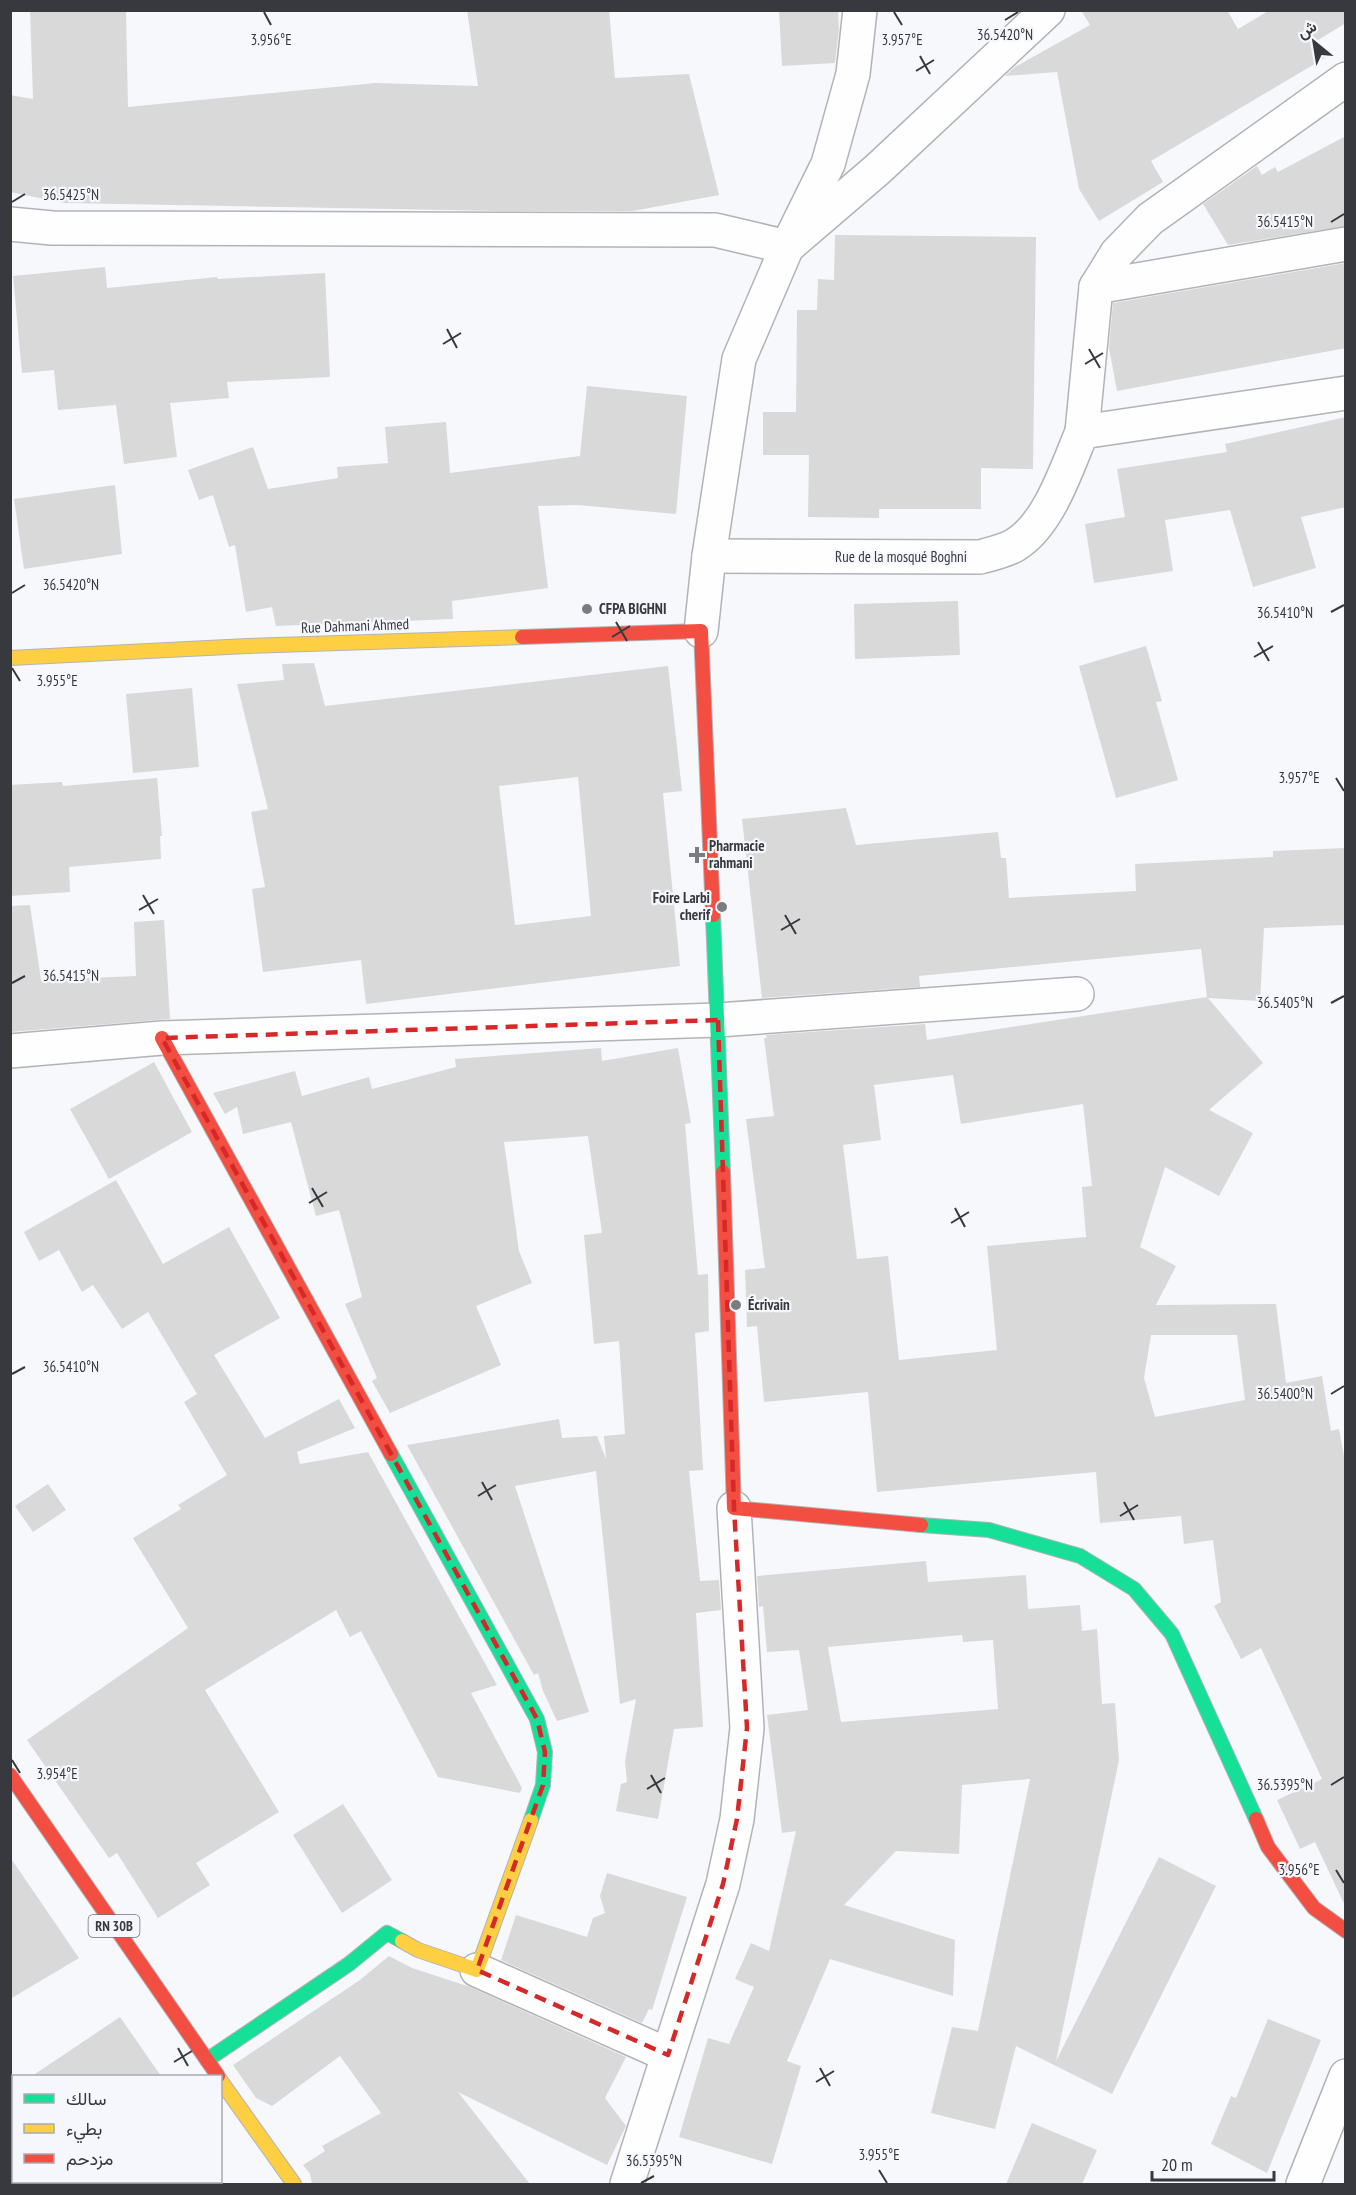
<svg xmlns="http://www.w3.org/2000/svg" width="1356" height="2195" font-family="'PT Sans Narrow',Vazirmatn,sans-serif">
<rect width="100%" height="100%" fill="#f7f8fc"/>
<g fill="#d9d9d9" fill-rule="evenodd">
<path d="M30,10H126L128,107L376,83L478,86L467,10H609L615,78L689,74L719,195L633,211H501L64,203L10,192V95L33,99Z"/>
<path d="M779,10H838L839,29L835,63L782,66Z"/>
<path d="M1081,10H1227L1238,29L1270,10H1346V23L1318,40L1328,56L1151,161L1163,182L1099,221L1079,189L1057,72L1005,76L1015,67L1090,25Z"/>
<path d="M1346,136V226L1228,245L1203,204L1257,166L1262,175L1275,167L1278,172Z"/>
<path d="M835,235L1036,237L1033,469L981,468V509H879V518L808,517L809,455H763V412H796L797,310H817L818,279L834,280Z"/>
<path d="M1346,263V348L1117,391L1109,348L1113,303Z"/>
<path d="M105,267L107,288L217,277L218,279L325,273L330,377L227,382L229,398L170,403L177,457L124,464L116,405L58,410L54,370L22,373L13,276Z"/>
<path d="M587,386L687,396L676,514L578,505L538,506L548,588L452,601L453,619L276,626L272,607L246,612L235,545L229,547L213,495L199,500L188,470L253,447L268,489L338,478L337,467L388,463L385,427L446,422L450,473L580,456Z"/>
<path d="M1346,417V507L1301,517L1316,568L1253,587L1230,510L1165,520L1173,571L1094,583L1085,524L1125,517L1117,469L1227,452L1225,444Z"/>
<path d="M115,485L122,554L24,569L14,499Z"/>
<path d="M958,601L960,655L855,659L854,604Z"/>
<path d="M1146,646L1162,701L1156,702L1178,780L1116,798L1079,666Z"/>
<path d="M314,663L325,706L668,666L682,791L663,793L680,966L366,1004L361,960L263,972L252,889L265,887L251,812L268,809L237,684L284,680L282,664ZM578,777L591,916L515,925L499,786Z"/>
<path d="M192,688L199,767L133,773L126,694Z"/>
<path d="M157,778L162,836H160L161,859L69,867L70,892L10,896V785L62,782L63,786Z"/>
<path d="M846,808L856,845L998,832L1001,858H1006L1009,898L1136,891L1135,864L1273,857V851L1346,848V925L1264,928L1260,1001L1208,998L1263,1063L1209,1110L1253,1133L1219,1196L1165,1167L1140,1247L1176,1266L1156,1305L1276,1304L1286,1383L1322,1376L1331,1431L1339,1429L1346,1467V1908L1315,1842L1300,1849L1277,1800L1322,1779L1261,1648L1241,1659L1214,1606L1221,1602L1213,1540L1184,1544L1181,1516L1100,1523L1096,1472L877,1492L868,1392L764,1402L757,1326L747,1327L745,1270L765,1268L746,1119L774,1116L764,1038H767L766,1035L925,1024L927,1040L1207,997L1201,949L919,976L920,987L762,998L742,819ZM953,1075L961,1124L1083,1104L1092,1186L1082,1187L1086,1237L987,1246L997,1350L899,1360L888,1256L857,1259L843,1145L881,1140L874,1085ZM1151,1335H1237L1245,1400L1155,1417L1144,1378Z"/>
<path d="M30,905L41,980L136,976L134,922L164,920L170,1019L10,1032V906Z"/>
<path d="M601,1048L602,1061L678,1048L691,1123L685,1124L698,1275L708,1274L709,1331L695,1333L703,1470L689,1471L700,1581L719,1580L721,1610L696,1613L703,1727L674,1729L658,1819L616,1811L621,1784L627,1782L625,1761L636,1699L620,1704L596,1471L515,1486L589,1712L557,1721L543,1691L538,1673L534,1675L407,1445L559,1419L562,1438L597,1436L606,1459L604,1436L625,1434L619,1341L594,1344L584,1235L602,1233L588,1136L504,1142L519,1251L532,1283L476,1306L501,1365L390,1413L372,1381L377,1378L345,1304L362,1297L339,1210L316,1216L291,1122L243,1134L237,1107L225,1114L213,1093L295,1071L302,1096L369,1077L372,1089L456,1067L455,1059Z"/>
<path d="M154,1062L192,1132L109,1179L70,1109Z"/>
<path d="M116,1180L163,1264L229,1227L280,1318L214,1355L265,1438L339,1399L355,1428L297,1452L300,1464L368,1452L497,1685L471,1693L522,1788L520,1793L438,1777L361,1631L350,1637L336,1610L205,1690L279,1812L196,1863L210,1885L158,1918L117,1853L109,1858L27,1740L188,1628L133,1538L181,1509L178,1505L227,1475L184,1402L197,1394L148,1312L122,1329L93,1285L82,1292L59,1250L39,1261L24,1232Z"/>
<path d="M48,1484L66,1510L33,1532L15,1506Z"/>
<path d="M926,1561L928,1582L1026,1575L1028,1609L1080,1605L1082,1631L1097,1629L1102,1704L1115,1703L1119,1760L1056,2061L1159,1857L1216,1886L1112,2094L1016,2046L995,2129L931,2113L952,2027L978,2031L1030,1779L962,1785L959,1854L896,1851L844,1905L955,1940L953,1996L830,1959L787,2061L801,2066L772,2164L679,2137L708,2038L729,2044L754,1987L735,1979L751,1943L769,1951L796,1831L782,1833L767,1715L808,1710L799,1650L767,1652L763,1606L759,1607L757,1576ZM962,1635L963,1642L993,1640L998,1709L841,1722L828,1647Z"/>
<path d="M343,1804L392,1880L342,1913L293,1835Z"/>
<path d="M10,1857L79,1958L10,1999Z"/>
<path d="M607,1873L687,1897L652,2010L649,2009L642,2023L501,1960L516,1915L587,1937L593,1918L605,1913L600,1896Z"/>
<path d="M389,1956L412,1968L470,1987L626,2057L605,2098L626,2126L607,2165L458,2092L530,2184H312L310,2174L303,2165L325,2151L322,2146L381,2113L340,2056L272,2106L256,2098L233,2065L360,1980Z"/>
<path d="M120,2017L161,2076H32Z"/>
<path d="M1268,2019L1321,2040L1267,2173L1211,2144L1231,2096L1236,2098Z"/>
<path d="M1032,2123L1097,2150L1082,2184H1006Z"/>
</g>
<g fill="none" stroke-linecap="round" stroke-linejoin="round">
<defs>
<g id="street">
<path d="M10,224L52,228L715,230L787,247L878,169L1048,10"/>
<path d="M1096,287L1346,244"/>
<path d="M1082,432L1096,287L1117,253L1150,219L1346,79"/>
<path d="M709,556L980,557C991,554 1005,551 1015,545C1049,525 1067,467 1082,432L1346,393"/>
<path d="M701,631L709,556L739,359L787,247L828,164L853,74L860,10"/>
<path d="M10,1051L162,1038L718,1020L1077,994"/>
<path d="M477,1970L668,2055"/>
<path d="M627,2184L723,1884L737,1819L747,1728L734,1508"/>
<path d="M1303,2184L1346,2076"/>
</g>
<g id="fast">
<path d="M713,915L723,1172"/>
<path d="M391,1454L537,1719L545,1752L543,1785L531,1820"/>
<path d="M921,1525L989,1530L1080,1556L1134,1589L1172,1634L1256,1819"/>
<path d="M207,2060L349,1964L387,1933L402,1941"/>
</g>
<g id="slow">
<path d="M10,658L247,646L522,637"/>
<path d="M402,1941L418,1950L477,1970L531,1820"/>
<path d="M220,2080L294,2184"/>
</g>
<g id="jam">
<path d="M522,637L701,631L713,915"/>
<path d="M162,1038L391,1454"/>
<path d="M723,1172L734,1508L921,1525"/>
<path d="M10,1775L218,2076"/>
<path d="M1256,1819L1268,1847L1314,1908L1346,1931"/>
</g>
</defs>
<use href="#street" stroke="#b2b3b7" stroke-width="36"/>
<use href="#fast" stroke="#b2b3b7" stroke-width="16"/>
<use href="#slow" stroke="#b2b3b7" stroke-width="16"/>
<use href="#jam" stroke="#b2b3b7" stroke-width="16"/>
<use href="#street" stroke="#fefeff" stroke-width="33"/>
<use href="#fast" stroke="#16e098" stroke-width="14"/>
<use href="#slow" stroke="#ffcf43" stroke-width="14"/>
<use href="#jam" stroke="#f24e42" stroke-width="14"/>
</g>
<path fill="none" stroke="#d62828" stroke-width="4.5" stroke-dasharray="12 8" stroke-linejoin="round" d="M718,1020L734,1508L747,1728L737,1819L723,1884L668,2055L477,1970L543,1785L545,1752L537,1719L162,1038Z"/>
<path fill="none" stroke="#38393f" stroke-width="2" d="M264,12L271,25M894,12L902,25M1005,20L1018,12M920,56L930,74M916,71L934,60M12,202L25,194M1331,222L1344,214M447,329L457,348M443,344L461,333M1089,349L1100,368M1085,364L1103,353M12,593L25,585M1331,612L1344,605M616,622L627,641M612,637L630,626M1258,642L1269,661M1254,657L1273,646M12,668L20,681M1336,778L1344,791M143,895L154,914M139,910L158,899M785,915L796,934M781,930L800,919M12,983L25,976M1331,1003L1344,996M312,1188L323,1207M309,1203L327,1192M955,1208L965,1227M951,1223L969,1212M12,1374L25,1367M1331,1394L1344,1386M482,1482L492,1500M478,1496L496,1485M1124,1502L1134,1520M1120,1516L1138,1505M12,1760L20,1773M651,1775L661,1793M1331,1785L1344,1777M647,1789L665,1778M1336,1870L1344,1883M178,2048L188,2066M174,2062L192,2051M820,2068L830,2086M816,2082L834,2071M879,2170L887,2183M641,2183L654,2176"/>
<g fill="#7b7c81" stroke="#f6f7fd" stroke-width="2">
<circle cx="587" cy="609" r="6"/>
<path d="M694 846h6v6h6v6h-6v6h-6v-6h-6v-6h6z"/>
<circle cx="722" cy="907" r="6"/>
<circle cx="736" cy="1305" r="6"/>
</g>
<g text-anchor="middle" stroke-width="4.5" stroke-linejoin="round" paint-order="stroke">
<rect fill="#f6f7fd" stroke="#717278" stroke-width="1.5" x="88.5" y="1915" width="51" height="22" rx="4.5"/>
<g font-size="14" font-weight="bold" fill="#38393f">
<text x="114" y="1931">RN 30B</text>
</g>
<g font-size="15" fill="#38393f" stroke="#f6f7fd">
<text x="901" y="562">Rue de la mosqué Boghni</text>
<text transform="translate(355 626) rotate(-2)" y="5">Rue Dahmani Ahmed</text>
</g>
<g font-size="15" font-weight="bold" fill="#38393f" stroke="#f6f7fd" text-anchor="start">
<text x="599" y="614">CFPA BIGHNI</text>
<text x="709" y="851">Pharmacie<tspan x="709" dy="17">rahmani</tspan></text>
<text x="710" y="903" text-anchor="end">Foire Larbi<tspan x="710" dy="17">cherif</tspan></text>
<text x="748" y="1310">Écrivain</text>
</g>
</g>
<g font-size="15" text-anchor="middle" fill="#38393f" stroke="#f6f7fd" stroke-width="4.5" stroke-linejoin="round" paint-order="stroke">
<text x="1005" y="40">36.5420°N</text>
<text x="271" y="45">3.956°E</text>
<text x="902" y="45">3.957°E</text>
<text x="71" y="200">36.5425°N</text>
<text x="1285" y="227">36.5415°N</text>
<text x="71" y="590">36.5420°N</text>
<text x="1285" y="618">36.5410°N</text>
<text x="57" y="686">3.955°E</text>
<text x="1299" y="783">3.957°E</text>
<text x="71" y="981">36.5415°N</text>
<text x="1285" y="1008">36.5405°N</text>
<text x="71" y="1372">36.5410°N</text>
<text x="1285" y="1399">36.5400°N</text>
<text x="57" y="1779">3.954°E</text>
<text x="1285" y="1790">36.5395°N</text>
<text x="1299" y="1875">3.956°E</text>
<text x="879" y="2160">3.955°E</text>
<text x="654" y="2166">36.5395°N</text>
</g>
<rect width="1356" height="2195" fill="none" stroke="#38393f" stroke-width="24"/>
<rect x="12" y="2075" width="210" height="108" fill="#f6f7fd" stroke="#aaabb1" stroke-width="1.5"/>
<rect x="24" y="2094" width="30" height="9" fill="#16e098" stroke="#aaabb1" stroke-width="1.5"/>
<text x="66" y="2105" font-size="18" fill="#38393f">سالك</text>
<rect x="24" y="2124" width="30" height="9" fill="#ffcf43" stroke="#aaabb1" stroke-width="1.5"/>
<text x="66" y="2135" font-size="18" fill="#38393f">بطيء</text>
<rect x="24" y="2154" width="30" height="9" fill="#f24e42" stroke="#aaabb1" stroke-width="1.5"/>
<text x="66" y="2165" font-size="18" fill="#38393f">مزدحم</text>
<g transform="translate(1314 42) rotate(330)" stroke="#f6f7fd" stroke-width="4.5" paint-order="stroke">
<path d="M0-4.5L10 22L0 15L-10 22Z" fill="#38393f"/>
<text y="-9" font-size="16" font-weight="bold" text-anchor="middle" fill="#38393f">ش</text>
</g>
<path d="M1152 2171v9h122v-9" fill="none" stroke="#38393f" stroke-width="3"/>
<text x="1161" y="2171" font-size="18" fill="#38393f" stroke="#f6f7fd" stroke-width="4.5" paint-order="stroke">20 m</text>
</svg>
